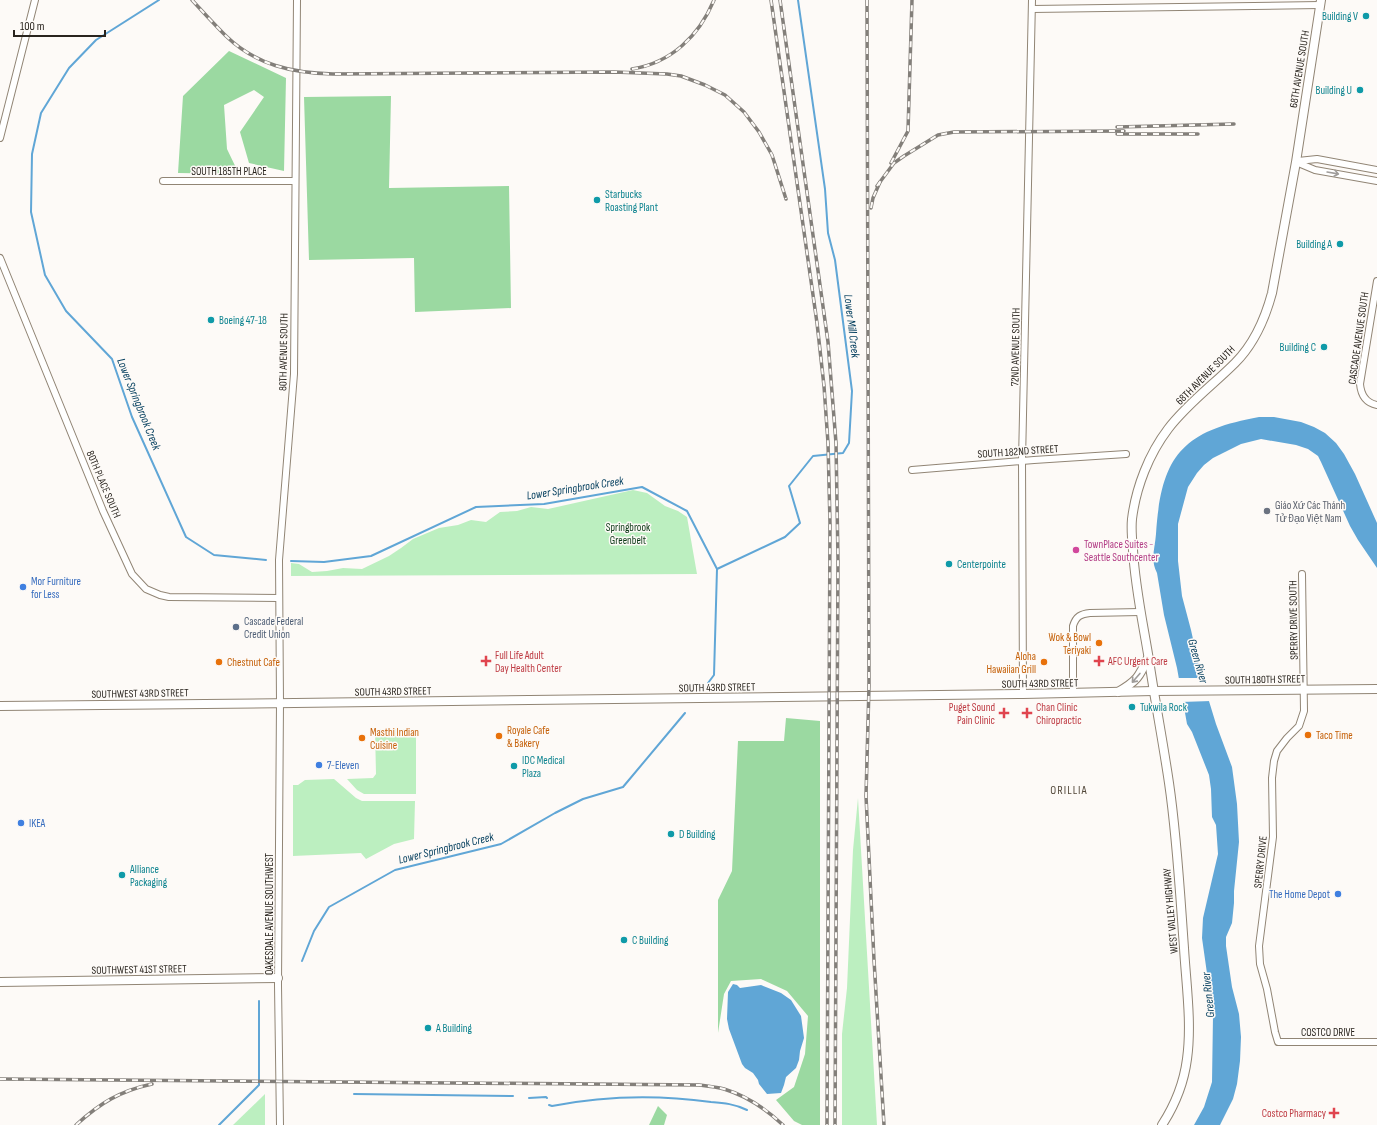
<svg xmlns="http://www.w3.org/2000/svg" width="1377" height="1125" font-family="'Sofia Sans Condensed',sans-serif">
<rect width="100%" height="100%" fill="#fdfaf7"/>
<g fill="#bcefc0">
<path d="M633,490L647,493L665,506L678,511L687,517L697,574L291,576V563L299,564L312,572L327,571L343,568L362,569L389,556L401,548L413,539L439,528L458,525L471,520L486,522L500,512L517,511L531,507L548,509Z"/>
<path d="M375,729H416V794H364L357,790L347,779L373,778L376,774Z"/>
<path d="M334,779L356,798L362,801H415L414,839L394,844L366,859L361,853L293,856V785H298L305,780Z"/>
<path d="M858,798L877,1125H842V1034L847,988L853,850Z"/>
<path d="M265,1094V1125H233Z"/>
</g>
<g fill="#9bd9a1">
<path d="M229,51L286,78L284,171L249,163L240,132L264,97L254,90L224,105L227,149L239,174L178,173L183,96Z"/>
<path d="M391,96L389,188L509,186L511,308L415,312L414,258L309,260L304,97Z"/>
<path d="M786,718L820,721V1125H802L794,1121L776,1100L794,1087L805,1054L808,1016L787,991L761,979L731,981L724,994L718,1033V900L732,871L738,741H784Z"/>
<path d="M658,1106L667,1115L664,1125H649Z"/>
</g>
<g fill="#60a6d6">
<path d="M1259,417H1274L1301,422L1314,427L1325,433L1336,443L1344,454L1355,474L1377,523V568L1358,540L1350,526L1321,462L1318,456L1308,449L1296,445L1261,439L1241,444L1213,458L1204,465L1197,473L1188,487L1178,524V561L1182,596L1191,630L1201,675L1216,724L1232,767L1237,804L1239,842L1234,891V903L1232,923L1226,937V946L1232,987L1239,1014L1241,1037L1240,1061L1237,1084L1233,1099L1220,1125H1194L1204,1107L1212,1082L1213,1016L1202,938L1203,918L1218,854L1216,825L1212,817L1211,789L1209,775L1192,732L1187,724L1177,668L1164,615L1157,573C1150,560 1155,548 1156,534C1161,456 1182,431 1259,417Z"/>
<path d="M733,984L737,985L740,988L761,985L781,993L791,1000L801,1016L804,1038L800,1051L799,1060L796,1068L786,1077L784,1085L781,1093L767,1094L759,1084L758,1080L753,1073L745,1068L742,1064L729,1029L727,1019L728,992Z"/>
</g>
<path fill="#fdfaf7" d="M1177,678H1204L1211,701L1181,702Z"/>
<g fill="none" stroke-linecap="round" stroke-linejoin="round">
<g stroke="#60a6d6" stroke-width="2">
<path d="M159,0L96,40L69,68L41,113L32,154L31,212L45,275L66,311L112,359L132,417L186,537L214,555L266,560"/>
<path d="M291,561L324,562L371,556L476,507L544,504L642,487L687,511L717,569L714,675L708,683"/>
<path d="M717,569L785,537L800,523L789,486L813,456L843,453L849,443L852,391L835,260L828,233L825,189L798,0"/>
<path d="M302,961L314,931L329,907L395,870L501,844L555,813L583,799L623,787L685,713"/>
<path d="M354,1094L513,1096"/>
<path d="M529,1098L546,1097L547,1098"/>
<path d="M549,1105L552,1106C603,1096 660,1095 711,1102C724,1103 735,1104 747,1110"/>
<path d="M219,1125L259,1085V1001"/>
</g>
<defs>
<g id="minor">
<path d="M1032,9L1320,5"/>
<path d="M0,138L35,0"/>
<path d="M1298,161L1317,159L1377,170"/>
<path d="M1296,162L1315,170L1377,181"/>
<path d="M163,181H295"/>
<path d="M0,258L103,511L132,574L146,589L160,595L169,597L279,598"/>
<path d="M1377,281L1360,384C1361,395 1366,403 1377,405"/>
<path d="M912,470L1034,460L1126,454"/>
<path d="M1302,574L1304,711L1299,726L1287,738L1277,751L1274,761L1272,778L1273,837L1259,946L1260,964L1267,989L1275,1032L1278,1042H1377"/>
<path d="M1073,693V626C1076,616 1081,614 1090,613L1140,612"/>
<path d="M1023,694L1022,461L1032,0"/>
<path d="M280,1125L278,985L280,703L279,560L294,374L297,0"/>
</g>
<g id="major">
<path d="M1118,692C1137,681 1139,677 1148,658"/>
<path d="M0,706L295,703L1023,694L1153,691L1377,689"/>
<path d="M0,982L278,978"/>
<path d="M1162,1125C1175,1105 1184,1082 1187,1059C1192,1023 1186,983 1184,948C1180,893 1177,837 1169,783C1163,742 1155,701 1149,660C1143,623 1135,587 1133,550C1132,540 1131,529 1132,519C1136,487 1149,454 1168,429C1187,404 1213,385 1235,363C1254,344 1265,319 1272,293L1296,162L1321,0"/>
</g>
</defs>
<use href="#minor" stroke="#918575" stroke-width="8"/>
<use href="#major" stroke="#918575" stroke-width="10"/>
<use href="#minor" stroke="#fff" stroke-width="6"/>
<use href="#major" stroke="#fff" stroke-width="8"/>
<defs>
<g id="rail">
<path d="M192,0C203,12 214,24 226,36C256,65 292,73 333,74L614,72L667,74L681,76L705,85L725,95L744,112L759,132L772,155L786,199"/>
<path d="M771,0L817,323L824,386L828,443L830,523L827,1125"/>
<path d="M780,0L828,342L836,443L838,560L835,1125"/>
<path d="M867,0L869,686L866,796L874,960L884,1125"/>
<path d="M632,69C671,63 699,36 714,0"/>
<path d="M1117,127L1234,124"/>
<path d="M1117,134H1198"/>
<path d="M891,163L908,131L912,0"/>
<path d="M877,186L894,163L904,156L938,135L954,132L1124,131"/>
<path d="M871,208L873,198L880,182"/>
<path d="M0,1079L699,1085C707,1086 716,1087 724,1089C747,1096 766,1109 783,1125"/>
<path d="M76,1125C100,1103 120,1091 152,1084"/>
</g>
</defs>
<use href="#rail" stroke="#837f7a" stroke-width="3.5"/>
<use href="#rail" stroke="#fdfaf7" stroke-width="2" stroke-dasharray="6" stroke-linecap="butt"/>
</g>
<defs><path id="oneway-shaft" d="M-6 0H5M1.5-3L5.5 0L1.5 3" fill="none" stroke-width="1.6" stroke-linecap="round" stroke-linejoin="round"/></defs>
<g stroke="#9f9c9a">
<use href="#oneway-shaft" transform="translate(1333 173) rotate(10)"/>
<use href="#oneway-shaft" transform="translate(1136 678) rotate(131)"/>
</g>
<g fill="#0f9aa8" stroke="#fdfaf7" stroke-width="1.5">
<circle cx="1366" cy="16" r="4"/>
<circle cx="1360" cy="90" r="4"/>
<circle cx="597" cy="200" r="4"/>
<circle cx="1340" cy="244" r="4"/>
<circle cx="211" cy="320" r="4"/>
<circle cx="1324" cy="347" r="4"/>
<circle cx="949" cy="564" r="4"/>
<circle cx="1132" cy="707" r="4"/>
<circle cx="514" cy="766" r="4"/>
<circle cx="671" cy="834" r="4"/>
<circle cx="122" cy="875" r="4"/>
<circle cx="624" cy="940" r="4"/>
<circle cx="428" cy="1028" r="4"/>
</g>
<circle fill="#6b7280" stroke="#fdfaf7" stroke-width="1.5" cx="1267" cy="511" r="4"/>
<circle fill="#d1479c" stroke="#fdfaf7" stroke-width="1.5" cx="1076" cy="550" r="4"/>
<g fill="#3f7fe0" stroke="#fdfaf7" stroke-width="1.5">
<circle cx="23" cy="587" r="4"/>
<circle cx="319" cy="765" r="4"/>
<circle cx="21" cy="823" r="4"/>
<circle cx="1338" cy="894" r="4"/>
</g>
<circle fill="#5c6f8a" stroke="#fdfaf7" stroke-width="1.5" cx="236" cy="627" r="4"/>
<g fill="#e8710a" stroke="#fdfaf7" stroke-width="1.5">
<circle cx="1099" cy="643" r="4"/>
<circle cx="219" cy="662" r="4"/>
<circle cx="1044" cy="662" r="4"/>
<circle cx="1308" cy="735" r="4"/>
<circle cx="499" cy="736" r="4"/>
<circle cx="362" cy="738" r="4"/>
</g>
<g fill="#e0444e" stroke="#fdfaf7" stroke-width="1.5">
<path d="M484 655h4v4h4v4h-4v4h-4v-4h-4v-4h4z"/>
<path d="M1097 655h4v4h4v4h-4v4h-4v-4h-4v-4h4z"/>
<path d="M1002 707h4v4h4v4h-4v4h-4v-4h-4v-4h4z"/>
<path d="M1025 707h4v4h4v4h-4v4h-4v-4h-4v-4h4z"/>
<path d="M1332 1107h4v4h4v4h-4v4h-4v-4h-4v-4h4z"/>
</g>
<g text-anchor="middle" stroke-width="3" stroke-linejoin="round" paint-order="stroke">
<g font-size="11" fill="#0d838f" stroke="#fdfaf7" text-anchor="start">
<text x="1358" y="20" text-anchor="end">Building V</text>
<text x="1352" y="94" text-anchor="end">Building U</text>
<text x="605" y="198">Starbucks<tspan x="605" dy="13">Roasting Plant</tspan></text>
<text x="1332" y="248" text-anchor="end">Building A</text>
<text x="219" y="324">Boeing 47-18</text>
<text x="1316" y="351" text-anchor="end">Building C</text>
<text x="957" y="568">Centerpointe</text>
<text x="1140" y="711">Tukwila Rock</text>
<text x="522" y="764">IDC Medical<tspan x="522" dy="13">Plaza</tspan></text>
<text x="679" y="838">D Building</text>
<text x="130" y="873">Alliance<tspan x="130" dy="13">Packaging</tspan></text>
<text x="632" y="944">C Building</text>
<text x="436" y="1032">A Building</text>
</g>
<g font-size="11" fill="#29241e" stroke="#fdfaf7">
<text transform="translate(1299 69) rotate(-81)" y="4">68TH AVENUE SOUTH</text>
<text x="229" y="175">SOUTH 185TH PLACE</text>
<text transform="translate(1358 338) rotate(-82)" y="4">CASCADE AVENUE SOUTH</text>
<text transform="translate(1015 347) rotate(-89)" y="4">72ND AVENUE SOUTH</text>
<text transform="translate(283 352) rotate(-89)" y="4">80TH AVENUE SOUTH</text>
<text transform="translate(1205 375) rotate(-45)" y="4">68TH AVENUE SOUTH</text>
<text transform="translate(1018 451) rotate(-4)" y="4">SOUTH 182ND STREET</text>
<text transform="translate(104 484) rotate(67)" y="4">80TH PLACE SOUTH</text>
<text transform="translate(1293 620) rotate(-91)" y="4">SPERRY DRIVE SOUTH</text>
<text transform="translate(1265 679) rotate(-1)" y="4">SOUTH 180TH STREET</text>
<text transform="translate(1040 683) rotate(-1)" y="4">SOUTH 43RD STREET</text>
<text transform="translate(717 687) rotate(-1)" y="4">SOUTH 43RD STREET</text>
<text transform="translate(393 691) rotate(-1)" y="4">SOUTH 43RD STREET</text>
<text transform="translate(140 693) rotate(-1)" y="4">SOUTHWEST 43RD STREET</text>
<text transform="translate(1260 862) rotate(-84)" y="4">SPERRY DRIVE</text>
<text transform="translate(1170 911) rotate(-95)" y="4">WEST VALLEY HIGHWAY</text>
<text transform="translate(269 914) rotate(-90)" y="4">OAKESDALE AVENUE SOUTHWEST</text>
<text transform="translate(139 969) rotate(-1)" y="4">SOUTHWEST 41ST STREET</text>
<text x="1328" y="1036">COSTCO DRIVE</text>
</g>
<g font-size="11" fill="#5b616d" stroke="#fdfaf7" text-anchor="start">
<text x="1275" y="509">Giáo Xứ Các Thánh<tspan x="1275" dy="13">Tử Đạo Việt Nam</tspan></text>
</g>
<g font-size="11" fill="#0c3916" stroke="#fdfaf7">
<text x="628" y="531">Springbrook<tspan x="628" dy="13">Greenbelt</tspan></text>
</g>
<g font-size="11" fill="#b23c85" stroke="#fdfaf7" text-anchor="start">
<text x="1084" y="548">TownPlace Suites -<tspan x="1084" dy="13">Seattle Southcenter</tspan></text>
</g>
<g font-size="11" fill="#366cbe" stroke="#fdfaf7" text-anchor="start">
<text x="31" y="585">Mor Furniture<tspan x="31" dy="13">for Less</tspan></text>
<text x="327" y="769">7-Eleven</text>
<text x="29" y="827">IKEA</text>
<text x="1330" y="898" text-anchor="end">The Home Depot</text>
</g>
<g font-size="11" fill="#4e5e75" stroke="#fdfaf7" text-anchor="start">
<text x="244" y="625">Cascade Federal<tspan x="244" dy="13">Credit Union</tspan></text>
</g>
<g font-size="11" fill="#c56008" stroke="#fdfaf7" text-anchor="start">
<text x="1091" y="641" text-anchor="end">Wok &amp; Bowl<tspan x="1091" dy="13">Teriyaki</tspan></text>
<text x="1036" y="660" text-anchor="end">Aloha<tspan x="1036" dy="13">Hawaiian Grill</tspan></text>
<text x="227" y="666">Chestnut Cafe</text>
<text x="507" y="734">Royale Cafe<tspan x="507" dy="13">&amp; Bakery</tspan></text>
<text x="370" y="736">Masthi Indian<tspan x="370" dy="13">Cuisine</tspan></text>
<text x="1316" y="739">Taco Time</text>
</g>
<g font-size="11" fill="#be3a42" stroke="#fdfaf7" text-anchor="start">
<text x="495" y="659">Full Life Adult<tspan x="495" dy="13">Day Health Center</tspan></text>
<text x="1108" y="665">AFC Urgent Care</text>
<text x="995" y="711" text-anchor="end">Puget Sound<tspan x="995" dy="13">Pain Clinic</tspan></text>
<text x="1036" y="711">Chan Clinic<tspan x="1036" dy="13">Chiropractic</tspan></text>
<text x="1326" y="1117" text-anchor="end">Costco Pharmacy</text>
</g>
<g font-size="12" font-style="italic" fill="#013c5c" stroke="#fdfaf7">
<text transform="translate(852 326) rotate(83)" y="4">Lower Mill Creek</text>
<text transform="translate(139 404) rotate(68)" y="4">Lower Springbrook Creek</text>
<text transform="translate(575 488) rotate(-9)" y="4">Lower Springbrook Creek</text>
<text transform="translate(1198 661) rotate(74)" y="4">Green River</text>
<text transform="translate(446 848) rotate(-14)" y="4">Lower Springbrook Creek</text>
<text transform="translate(1208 995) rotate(-96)" y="4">Green River</text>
</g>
<g font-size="12" letter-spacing="1" fill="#524739" stroke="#fdfaf7">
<text x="1069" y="794">ORILLIA</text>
</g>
</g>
<path d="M14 30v6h91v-6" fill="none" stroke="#29241e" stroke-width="2"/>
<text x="20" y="30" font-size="12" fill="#29241e" stroke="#fdfaf7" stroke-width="3" paint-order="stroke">100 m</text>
</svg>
